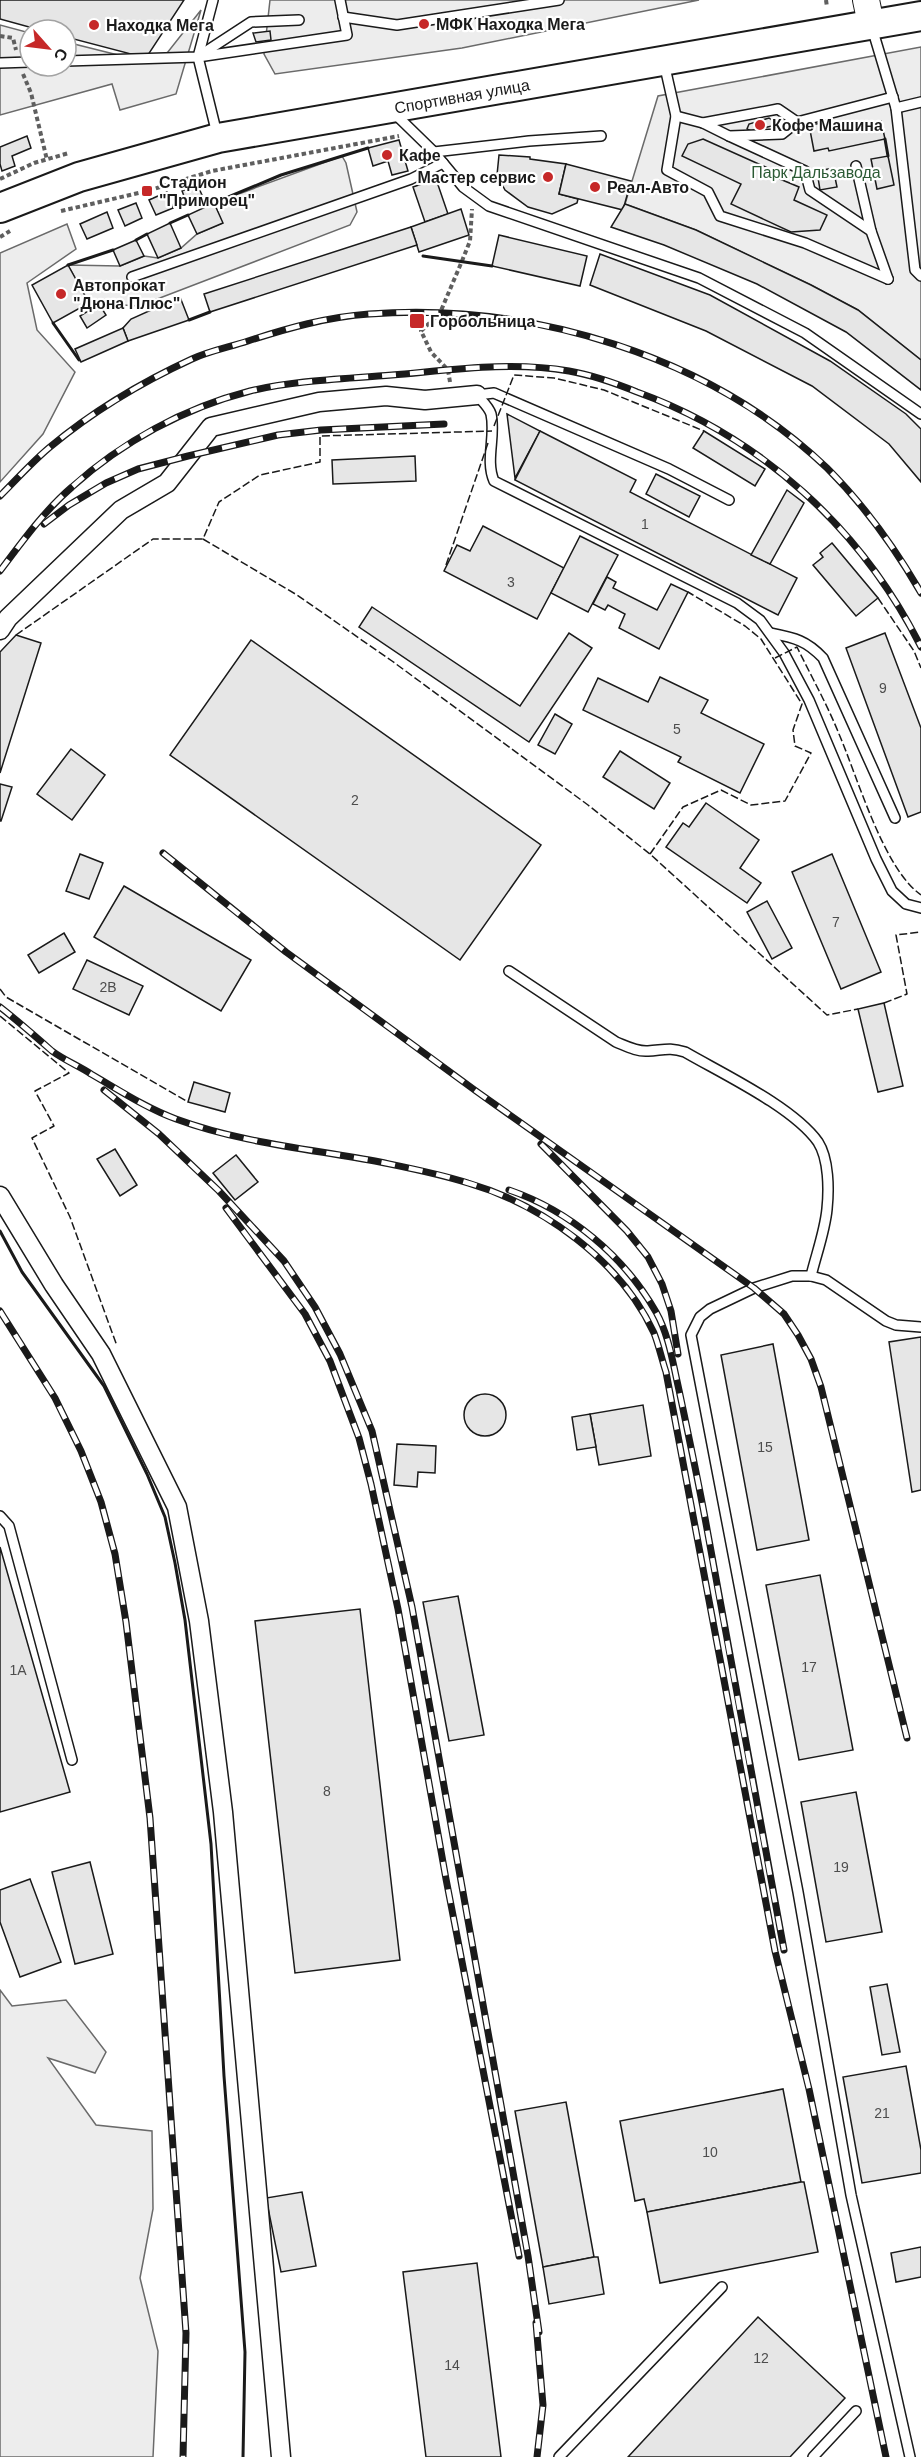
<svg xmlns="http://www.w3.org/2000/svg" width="921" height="2457" font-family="Arial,sans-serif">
<rect width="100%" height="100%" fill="#fff"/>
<g fill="#ededed" stroke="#6a6a6a" stroke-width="1.5">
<path d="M270,0H699L462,48L275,74L264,54Z"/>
<path d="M201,10L176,94L120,110L112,84L0,115V25L30,33V66H66V42L134,59L160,62Z"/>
<path d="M921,47V360L858,310L811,285L696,230L625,204L658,96Z"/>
<path d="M342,156L346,163L357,212L350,225L139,306L89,303L68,265L120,266L144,256L158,258L181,248L197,234L222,223L214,203Z"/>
<path d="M67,224L76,249L27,283L37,330L75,372L43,434L0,482V253Z"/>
<path d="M0,1990L12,2006L66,2000L106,2052L95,2073L48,2058L96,2125L152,2131L153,2209L140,2278L158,2351L153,2457H0Z"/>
</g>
<g fill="#e6e6e6" stroke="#1a1a1a" stroke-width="1.5">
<path d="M0,0H184L146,58L66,37V30H40L0,19Z"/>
<path d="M270,31L271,40L256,42L253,33Z"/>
<path d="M769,118L773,121L772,126L751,131L747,129L749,124Z"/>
<path d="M881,121L885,139L829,151L828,148L814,151L809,125L823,123L825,132Z"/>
<path d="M27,136L31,148L12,156L15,166L2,171L0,164V147Z"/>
<path d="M703,139L770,169L768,174L799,187L794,200L827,215L820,230L791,232L731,204L741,184L682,156L688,144Z"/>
<path d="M399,140L408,171L392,175L388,161L373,166L368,148Z"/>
<path d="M499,155L530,157V159L566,164L559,194L578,199L577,203L552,214L528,207L505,190L497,175Z"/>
<path d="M888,156L894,185L877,189L871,159Z"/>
<path d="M566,164L631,181L623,210L559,194Z"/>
<path d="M833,168L837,187L820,190L817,171Z"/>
<path d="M436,179L448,214L425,222L413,187Z"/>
<path d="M197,184L202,195L186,201L182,191Z"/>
<path d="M167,192L173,208L156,215L149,200Z"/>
<path d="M136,203L142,218L125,226L118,210Z"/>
<path d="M214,203L223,223L197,234L188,215Z"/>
<path d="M625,204L696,230L811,285L858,310L921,360V390L846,332L757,284L664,245L611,227Z"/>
<path d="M461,209L469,235L419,252L411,227Z"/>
<path d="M107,212L113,228L87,239L80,224Z"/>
<path d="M170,223L181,248L158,258L147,234Z"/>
<path d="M411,227L417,245L210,312L204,294Z"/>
<path d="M499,235L587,256L580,286L492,266Z"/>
<path d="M136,240L144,256L120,266L113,250Z"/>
<path d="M600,254L710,295L830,361L906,414L921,429V482L889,444L812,386L706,331L590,285Z"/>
<path d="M68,265L89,303L53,323L32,285Z"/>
<path d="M180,297L189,320L128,341L123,328L131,319Z"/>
<path d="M99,304L106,315L87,328L80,316Z"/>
<path d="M123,328L128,341L81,362L75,349Z"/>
<path d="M507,414L540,431L515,478Z"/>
<path d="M540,431L636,480L630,492L797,578L778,615L515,480Z"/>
<path d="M704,431L765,469L755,486L693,448Z"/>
<path d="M415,456L416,481L333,484L332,460Z"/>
<path d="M656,474L700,496L689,517L646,494Z"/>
<path d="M787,490L804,503L770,564L751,555Z"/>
<path d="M483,526L564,568L537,619L444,571L457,545L470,551Z"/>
<path d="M580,536L618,555L588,612L551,593Z"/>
<path d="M832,543L878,598L856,616L813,565L823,557L820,553Z"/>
<path d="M607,577L616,582L613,588L657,610L671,584L688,592L659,649L619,628L625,614L608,605L605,610L593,604Z"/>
<path d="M372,607L520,706L569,633L592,648L529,742L359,627Z"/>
<path d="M885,633L921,728V812L908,817L846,648Z"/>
<path d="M16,635L41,643L0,773V652Z"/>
<path d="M251,640L541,845L460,960L170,755Z"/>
<path d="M660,677L708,700L701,713L764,744L740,793L678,762L681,757L583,710L598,678L648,702Z"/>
<path d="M555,714L572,724L555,754L538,745Z"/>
<path d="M71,749L105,775L72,820L37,794Z"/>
<path d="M620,751L670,783L654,809L603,777Z"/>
<path d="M0,784L12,787L1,821H0Z"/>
<path d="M706,803L759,840L740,868L761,883L747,903L666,847L683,823L689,827Z"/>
<path d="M80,854L103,863L89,899L66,891Z"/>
<path d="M832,854L881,972L841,989L792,872Z"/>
<path d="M124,886L251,960L221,1011L94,937Z"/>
<path d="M767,901L792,948L772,959L747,912Z"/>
<path d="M64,933L75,952L39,973L28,955Z"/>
<path d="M87,960L143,986L129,1015L73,989Z"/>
<path d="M884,1003L903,1086L878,1092L858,1009Z"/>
<path d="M194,1082L230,1093L225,1112L188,1102Z"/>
<path d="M115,1149L137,1185L120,1196L97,1159Z"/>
<path d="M236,1155L258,1182L235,1200L213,1173Z"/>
<path d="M921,1337V1490L912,1492L889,1342Z"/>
<path d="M773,1344L809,1540L757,1550L721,1355Z"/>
<circle cx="485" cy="1415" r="21"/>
<path d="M643,1405L651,1456L599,1465L590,1414Z"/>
<path d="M590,1414L596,1447L577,1450L572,1417Z"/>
<path d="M397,1444L436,1446L435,1473L418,1472L417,1487L394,1485Z"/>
<path d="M0,1547L70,1792L0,1812Z"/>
<path d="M820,1575L853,1750L799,1760L766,1585Z"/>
<path d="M458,1596L484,1735L449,1741L423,1602Z"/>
<path d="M360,1609L400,1960L295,1973L255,1621Z"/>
<path d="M856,1792L882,1932L826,1942L801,1802Z"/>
<path d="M90,1862L113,1954L75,1964L52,1872Z"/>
<path d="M30,1879L61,1962L20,1977L0,1922V1890Z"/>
<path d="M887,1984L900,2052L882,2055L870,1987Z"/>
<path d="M906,2066L921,2150V2173L862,2183L843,2077Z"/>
<path d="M783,2089L801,2182L647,2212L644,2199L635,2201L620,2121Z"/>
<path d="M566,2102L594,2257L543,2267L515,2111Z"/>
<path d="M801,2182H804L818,2252L660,2283L647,2212Z"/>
<path d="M302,2192L316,2266L281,2272L266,2198Z"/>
<path d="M921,2247V2277L896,2282L891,2253Z"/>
<path d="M594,2257H598L604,2294L549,2304L543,2267Z"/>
<path d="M477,2263L501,2457H426L403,2272Z"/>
<path d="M758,2317L845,2398L790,2457H628Z"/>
</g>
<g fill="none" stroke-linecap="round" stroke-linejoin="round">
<defs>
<g id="service">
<path d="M213,0L198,57L217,134"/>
<path d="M343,17L397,25L559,0"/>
<path d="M872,28L896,108L915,270L921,276"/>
<path d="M202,54L251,22L299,20"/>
<path d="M66,61L198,57L347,35L340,0"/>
<path d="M0,63L30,62"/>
<path d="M664,63L676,116L667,170L708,192L720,216L805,243L888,279"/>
<path d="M896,108L921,102"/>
<path d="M393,112L434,152L463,187L489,206L699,278L805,333L921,414"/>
<path d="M676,116L703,123L729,136L782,134L797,122L893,97"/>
<path d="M703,123L778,109L797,122"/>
<path d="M729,136L805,171L810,190L871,231L888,279"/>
<path d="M434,152L529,141L601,136"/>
<path d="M856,166L871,231"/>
<path d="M132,277L411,179L443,163"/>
<path d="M477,395C481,400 489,407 491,414C496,436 485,460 494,481L737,603L760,620L784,653L809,700L876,859L892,891L906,904L921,908"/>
<path d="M477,395L494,393L669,469L729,500"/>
<path d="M770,633C795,638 806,640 823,658L895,818"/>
<path d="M509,971L616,1042C626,1046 637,1052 648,1051C664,1050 669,1047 685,1052C723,1074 793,1107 818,1142C829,1159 829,1190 827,1209C825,1231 816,1255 811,1276"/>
<path d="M0,1516L9,1526L72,1760"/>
<path d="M559,2457L722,2287"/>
<path d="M813,2457L856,2411"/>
<path d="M910,2457L851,2195L798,1892L691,1335L700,1317L710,1309L754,1288L792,1276H811L826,1280L886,1321L896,1325L921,1327"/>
</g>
<g id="minor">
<path d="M0,630L8,618L121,510L167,483L211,427L319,402L386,396L425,400L477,395"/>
<path d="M0,1196L54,1285L101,1354L177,1507L199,1621L223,1812L281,2457"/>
</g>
<path id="secondary" d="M866,0L871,24"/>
<path id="primary" d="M0,208L79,177L218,138L921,16"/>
</defs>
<use href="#service" stroke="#1a1a1a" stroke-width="12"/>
<use href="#minor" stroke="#1a1a1a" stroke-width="21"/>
<use href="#secondary" stroke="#1a1a1a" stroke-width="28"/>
<use href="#primary" stroke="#1a1a1a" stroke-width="32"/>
<g stroke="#5f5f5f" stroke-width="4" stroke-dasharray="4.5 3" stroke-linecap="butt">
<path d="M826,0L827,7"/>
<path d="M0,36L13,38L16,50"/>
<path d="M23,74L31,93L47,160"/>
<path d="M0,179L34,163L69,153"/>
<path d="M61,211L147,191L212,171L399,136"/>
<path d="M0,237L10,231"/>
<path d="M450,382L448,370L431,352L421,331L440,313L462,261L470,241L472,209"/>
</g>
<use href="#service" stroke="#fff" stroke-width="9"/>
<use href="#minor" stroke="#fff" stroke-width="18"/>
<use href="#secondary" stroke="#fff" stroke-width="26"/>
<use href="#primary" stroke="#fff" stroke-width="28"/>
<defs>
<g id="rail">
<path d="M0,496C16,480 32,462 50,447C92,412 142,382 192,359C209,351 230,347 248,341C288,328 327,317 369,314C530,302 709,355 827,468C864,505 895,548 921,593"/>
<path d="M44,524L69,505L106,483L138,469L188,456L278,435L321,430L444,424"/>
<path d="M0,571C22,542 44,511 72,487C122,442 184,408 250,391C296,380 345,379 392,375C451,370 510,361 569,371C592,375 615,383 637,392C761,437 862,529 921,647"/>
<path d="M163,853L286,952L476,1091L754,1288L784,1314L798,1335L811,1359L821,1387L907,1738"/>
<path d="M0,1007C18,1021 35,1036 52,1051C64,1060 79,1066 91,1074C119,1090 146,1108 176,1119C241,1143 311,1149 380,1162C409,1168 440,1174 468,1183C543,1205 621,1261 654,1333C659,1346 662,1360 666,1372L775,1951L809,2089L886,2457"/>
<path d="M104,1090L159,1134L219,1191L284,1261L315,1307L340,1354L372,1431L412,1607L528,2256L539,2332"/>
<path d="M541,1144L627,1231L648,1257L662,1284L671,1311L678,1354"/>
<path d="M509,1190C570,1211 624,1256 656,1312C669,1335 673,1364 679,1390C688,1433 697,1475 705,1518C731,1662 757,1806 784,1950"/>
<path d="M226,1208L305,1314L330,1361L359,1438L371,1484L398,1609L446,1879L519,2256"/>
<path d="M0,1311L55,1398L81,1451L101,1502L115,1554L126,1622L150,1818L186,2333L183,2457"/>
<path d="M536,2323L543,2405L537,2457"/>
</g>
</defs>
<use href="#rail" stroke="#1a1a1a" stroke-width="7"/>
<use href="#rail" stroke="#fff" stroke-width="4.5" stroke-dasharray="14" stroke-linecap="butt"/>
<g stroke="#1a1a1a" stroke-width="1.5" stroke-dasharray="8 3" stroke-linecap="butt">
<path d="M494,426L514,375L554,378L604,390L704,431"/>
<path d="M203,539L297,595L392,661L588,805L650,854L827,1015L858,1009"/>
<path d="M446,565L488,443"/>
<path d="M878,598L914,651L921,668"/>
<path d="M16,635L153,539H203L219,502L260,475L320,462V436L492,431"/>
<path d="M775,658L797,647C811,676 827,704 839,734C858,778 883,868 921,895"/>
<path d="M650,854L683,807L721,790L751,805L785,801L811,753L795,746L793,730L802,704L761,639L745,626L688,592"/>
<path d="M0,989L6,997L188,1102"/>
<path d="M884,1003L907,994L896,935L921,932"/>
<path d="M0,1016L69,1073L35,1091L54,1126L32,1138L70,1217L117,1346"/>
</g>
<g stroke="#1a1a1a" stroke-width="3">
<path d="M885,139L888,156"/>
<path d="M214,203L281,175L368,148"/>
<path d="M170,223L188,215"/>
<path d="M136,240L147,234"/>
<path d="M423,256L492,266"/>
<path d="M68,265L113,250"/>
<path d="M189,320L210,312"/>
<path d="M53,323L79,360"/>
<path d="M0,1231L22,1272L104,1386L147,1474L165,1517L175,1563L185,1620L211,1844L224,2076L245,2352L243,2457"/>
</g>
</g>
<g fill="#c62828" stroke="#fff" stroke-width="2">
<circle cx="424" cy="24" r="6"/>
<circle cx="94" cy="25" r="6"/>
<circle cx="760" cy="125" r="6"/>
<circle cx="387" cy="155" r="6"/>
<circle cx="548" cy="177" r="6"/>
<circle cx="595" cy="187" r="6"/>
<rect x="141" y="185" width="12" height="12" rx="3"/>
<circle cx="61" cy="294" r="6"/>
<rect x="409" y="313" width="16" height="16" rx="3"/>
</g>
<g text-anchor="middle" stroke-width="4.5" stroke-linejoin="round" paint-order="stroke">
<g font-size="14" fill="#4d4d4d">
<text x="645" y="529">1</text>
<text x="511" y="587">3</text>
<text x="883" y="693">9</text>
<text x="677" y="734">5</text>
<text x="355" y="805">2</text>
<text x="836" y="927">7</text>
<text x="108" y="992">2В</text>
<text x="765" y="1452">15</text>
<text x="809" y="1672">17</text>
<text x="18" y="1675">1А</text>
<text x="327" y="1796">8</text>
<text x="841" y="1872">19</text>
<text x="882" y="2118">21</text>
<text x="710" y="2157">10</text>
<text x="761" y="2363">12</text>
<text x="452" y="2370">14</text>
</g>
<g font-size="16" font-weight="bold" fill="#1a1a1a" stroke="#fff" text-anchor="start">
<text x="436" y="30">МФК Находка Мега</text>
<text x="106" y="31">Находка Мега</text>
<text x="772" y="131">Кофе Машина</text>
<text x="399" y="161">Кафе</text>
<text x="536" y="183" text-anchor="end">Мастер сервис</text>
<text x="159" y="188">Стадион<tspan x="159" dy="18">"Приморец"</tspan></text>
<text x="607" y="193">Реал-Авто</text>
<text x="73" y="291">Автопрокат<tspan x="73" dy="18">"Дюна Плюс"</tspan></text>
<text x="430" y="327">Горбольница</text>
</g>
<g font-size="16" fill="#1a1a1a" stroke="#fff">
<text transform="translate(462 96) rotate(-10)" y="6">Спортивная улица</text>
</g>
<g font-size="16" fill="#2b5a34" stroke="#fff">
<text x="816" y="178">Парк Дальзавода</text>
</g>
</g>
<g transform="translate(48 48) rotate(118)"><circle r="28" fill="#ffffff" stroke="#a3a3a3" stroke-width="1.5"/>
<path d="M0-4.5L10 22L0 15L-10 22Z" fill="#c62828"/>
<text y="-9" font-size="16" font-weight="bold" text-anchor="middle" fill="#1a1a1a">С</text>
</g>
</svg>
